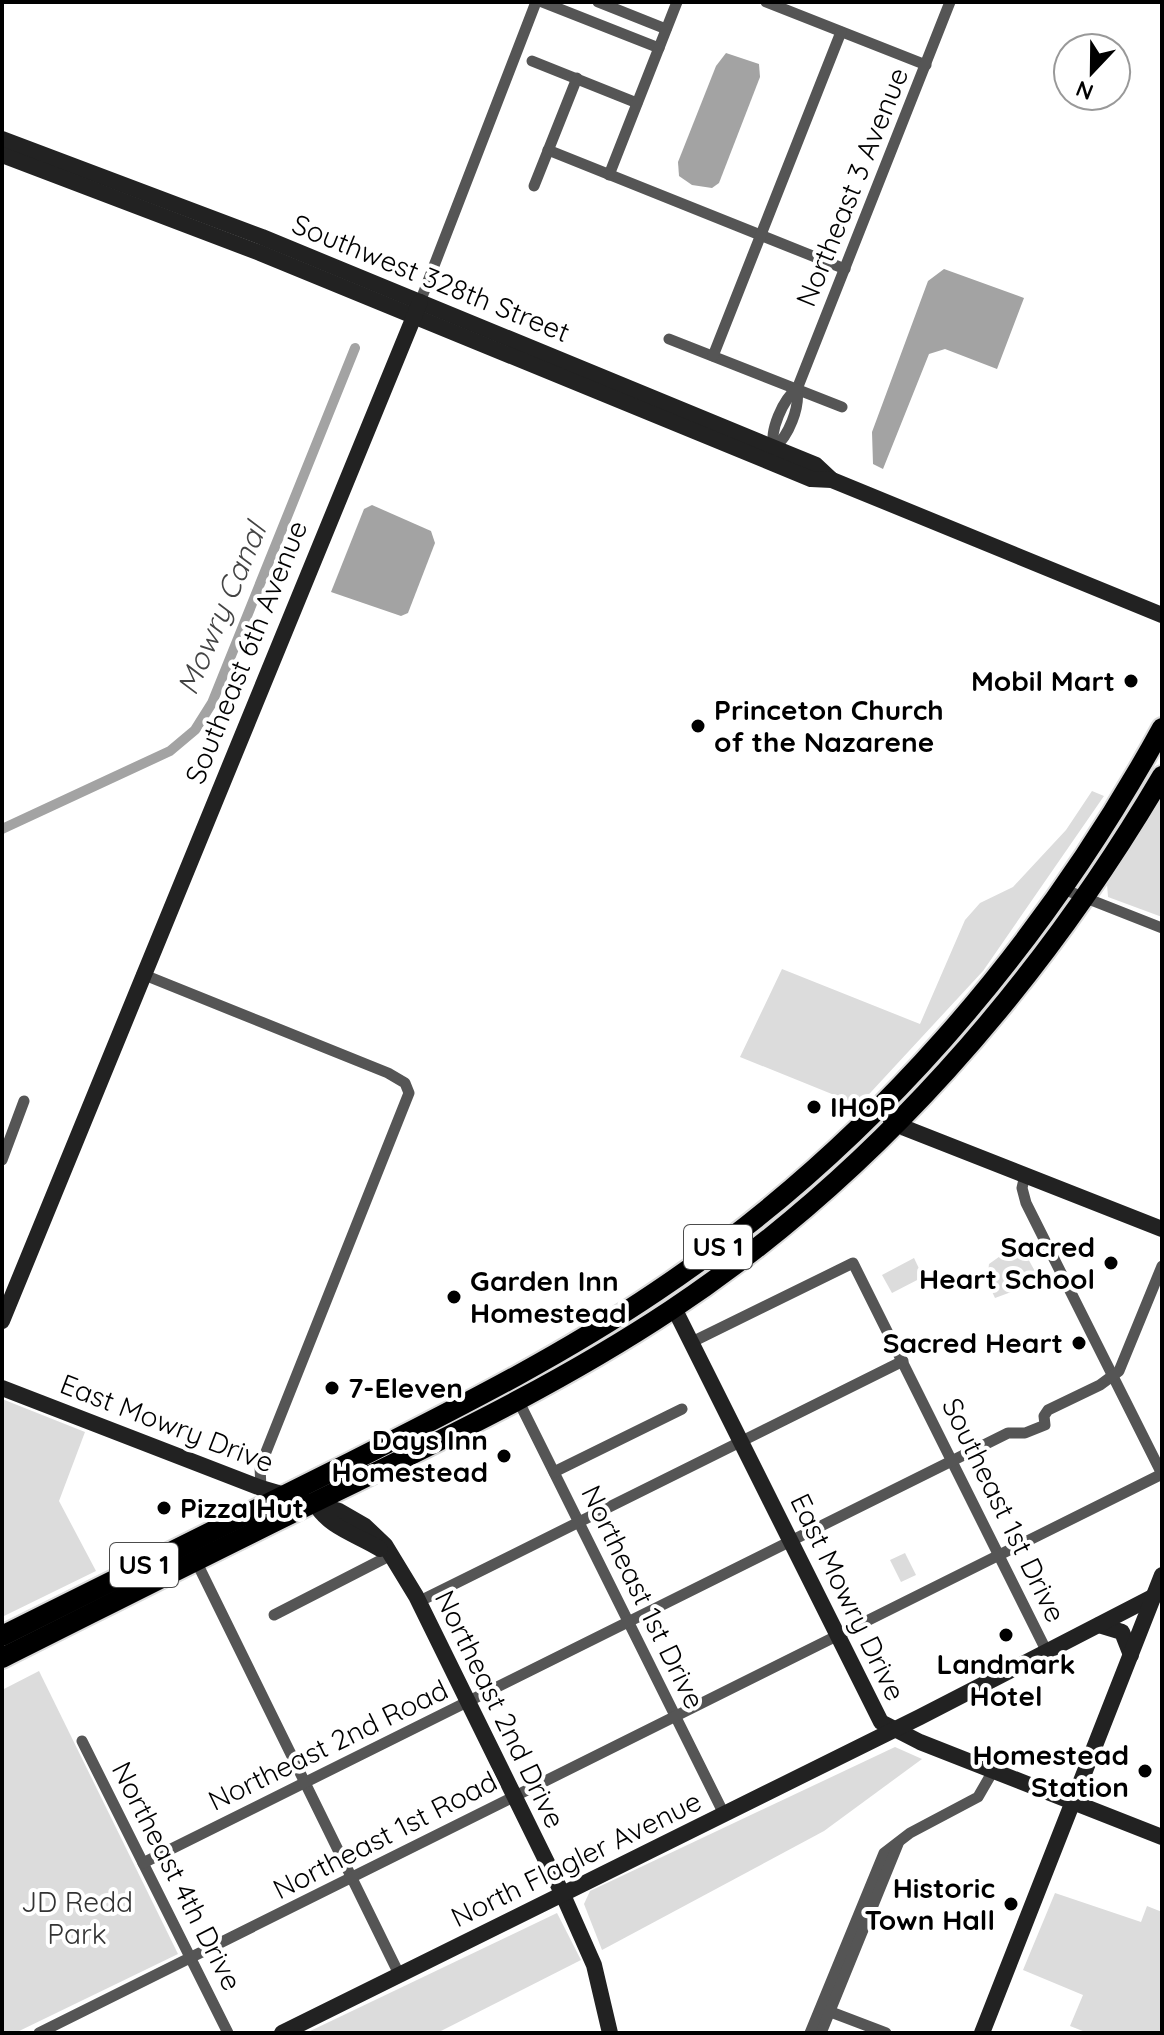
<svg xmlns="http://www.w3.org/2000/svg" width="1164" height="2035" font-family="Quicksand,sans-serif">
<rect width="100%" height="100%" fill="#fff"/>
<g fill="#dcdcdc">
<path d="M1092,791L1104,796L983,971L859,1105L740,1057L782,969L920,1024L965,920L980,903L1013,887L1066,830Z"/>
<path d="M1162,795V917L1108,897L1107,884Z"/>
<path d="M1017,1244H1020L1037,1275L1041,1271L1046,1286L1037,1290L1035,1283L995,1298L987,1281L989,1264Z"/>
<path d="M914,1258L923,1277L892,1293L882,1275Z"/>
<path d="M2,1399L85,1432L59,1501L96,1571L2,1617Z"/>
<path d="M905,1553L916,1575L901,1582L890,1560Z"/>
<path d="M39,1671L178,1954L15,2033H2V1690Z"/>
<path d="M895,1747L922,1759L824,1831L602,1950L584,1904L590,1891Z"/>
<path d="M1055,1893L1141,1922L1147,1906L1162,1912V2033H1088L1070,2026L1083,1995L1023,1970Z"/>
<path d="M557,1913L581,1960L437,2033H306Z"/>
</g>
<g fill="#a3a3a3">
<path d="M726,53L759,64L760,77L719,183L712,188L692,185L679,176L678,162L716,66Z"/>
<path d="M944,269L1024,298L997,369L945,349L929,354L883,469L873,464L872,432L928,281Z"/>
<path d="M372,505L431,531L435,543L408,613L401,616L331,592L364,509Z"/>
</g>
<g fill="none" stroke-linecap="round" stroke-linejoin="round">
<path stroke="#a3a3a3" stroke-width="10" d="M2,829L170,751L195,730L212,703L355,348"/>
<defs>
<g id="highway">
<path d="M2,1636C117,1579 232,1522 347,1464C453,1410 558,1358 657,1291C869,1149 1040,950 1162,728"/>
<path d="M2,1658C120,1599 238,1539 356,1482C464,1429 570,1377 671,1310C874,1175 1039,985 1162,776"/>
</g>
</defs>
<use href="#highway" stroke="#dbdbdb" stroke-width="24"/>
<g stroke="#555" stroke-width="11">
<path d="M542,2L659,48"/>
<path d="M598,2L666,29"/>
<path d="M766,2L926,65"/>
<path d="M532,61L637,103"/>
<path d="M548,150L845,269"/>
<path d="M609,175L677,2"/>
<path d="M534,186L577,78"/>
<path d="M420,302L536,2"/>
<path d="M669,339L842,407"/>
<path d="M713,356L841,32"/>
<path d="M774,448C789,436 800,407 797,389L950,2"/>
<path d="M774,448C769,431 783,399 797,389"/>
<path d="M1063,889L1162,928"/>
<path d="M142,974L388,1073L405,1083L409,1093L260,1467L261,1488"/>
<path d="M2,1160L24,1101"/>
<path d="M1025,1175L1022,1188L1026,1203L1162,1474"/>
<path d="M692,1342L853,1263L1046,1650"/>
<path d="M519,1402L724,1814"/>
<path d="M554,1472L682,1409"/>
<path d="M196,1561L400,1976"/>
<path d="M418,1602L903,1361"/>
<path d="M274,1615L391,1555"/>
<path d="M82,1741L228,2033"/>
<path d="M143,1863L1008,1433H1025L1045,1425L1044,1416L1048,1410L1100,1385L1119,1371L1162,1266"/>
<path d="M823,2009L886,2033"/>
<path d="M39,2033L1162,1474"/>
<path d="M810,2033L884,1853L910,1833L978,1797L993,1771"/>
<path d="M821,2033L898,1844"/>
</g>
<g stroke="#222" stroke-width="16">
<path d="M2,139L262,237L816,465L832,480"/>
<path d="M2,155L260,253L811,479L832,480L1162,615"/>
<path d="M890,1118L905,1128L1162,1229"/>
<path d="M674,1308L881,1722L920,1742L1162,1837"/>
<path d="M2,1321L420,302"/>
<path d="M2,1388L261,1488L339,1511L365,1526L385,1545L416,1596L563,1895L594,1965L610,2033"/>
<path d="M315,1503C327,1527 358,1535 380,1549"/>
<path d="M1099,1625L1122,1632L1131,1655"/>
<path d="M282,2033L920,1717L1162,1592"/>
<path d="M982,2033L1162,1575"/>
</g>
<use href="#highway" stroke="#000" stroke-width="20"/>
</g>
<g fill="#000" stroke="#fff" stroke-width="3">
<circle cx="1131" cy="681" r="8"/>
<circle cx="698" cy="726" r="8"/>
<circle cx="814" cy="1107" r="8"/>
<circle cx="1111" cy="1263" r="8"/>
<circle cx="454" cy="1297" r="8"/>
<circle cx="1079" cy="1343" r="8"/>
<circle cx="332" cy="1388" r="8"/>
<circle cx="504" cy="1456" r="8"/>
<circle cx="164" cy="1508" r="8"/>
<circle cx="1006" cy="1635" r="8"/>
<circle cx="1145" cy="1771" r="8"/>
<circle cx="1011" cy="1904" r="8"/>
</g>
<g text-anchor="middle" stroke-width="8" stroke-linejoin="round" paint-order="stroke">
<g fill="#fff" stroke="#4c4c4c" stroke-width="2">
<rect x="684" y="1225" width="68" height="44" rx="6"/>
<rect x="110" y="1543" width="68" height="44" rx="6"/>
</g>
<g font-size="26" font-weight="bold" fill="#000">
<text x="718" y="1256">US 1</text>
<text x="144" y="1574">US 1</text>
</g>
<g font-size="28" fill="#000" stroke="#fff">
<text transform="translate(852 187) rotate(-68)" y="10">Northeast 3 Avenue</text>
<text transform="translate(431 278) rotate(22)" y="10">Southwest 328th Street</text>
<text transform="translate(246 652) rotate(-68)" y="10">Southeast 6th Avenue</text>
<text transform="translate(167 1423) rotate(21)" y="10">East Mowry Drive</text>
<text transform="translate(1004 1510) rotate(64)" y="10">Southeast 1st Drive</text>
<text transform="translate(643 1597) rotate(64)" y="10">Northeast 1st Drive</text>
<text transform="translate(848 1597) rotate(64)" y="10">East Mowry Drive</text>
<text transform="translate(500 1709) rotate(64)" y="10">Northeast 2nd Drive</text>
<text transform="translate(328 1745) rotate(-26)" y="10">Northeast 2nd Road</text>
<text transform="translate(385 1835) rotate(-27)" y="10">Northeast 1st Road</text>
<text transform="translate(576 1859) rotate(-26)" y="10">North Flagler Avenue</text>
<text transform="translate(177 1876) rotate(63)" y="10">Northeast 4th Drive</text>
</g>
<g font-size="28" font-weight="bold" fill="#000" stroke="#fff" text-anchor="end">
<text x="1115" y="691">Mobil Mart</text>
<text x="714" y="720" text-anchor="start">Princeton Church<tspan x="714" dy="32">of the Nazarene</tspan></text>
<text x="830" y="1117" text-anchor="start">IHOP</text>
<text x="1095" y="1257">Sacred<tspan x="1095" dy="32">Heart School</tspan></text>
<text x="470" y="1291" text-anchor="start">Garden Inn<tspan x="470" dy="32">Homestead</tspan></text>
<text x="1063" y="1353">Sacred Heart</text>
<text x="348" y="1398" text-anchor="start">7-Eleven</text>
<text x="488" y="1450">Days Inn<tspan x="488" dy="32">Homestead</tspan></text>
<text x="180" y="1518" text-anchor="start">Pizza Hut</text>
<text x="1006" y="1674" text-anchor="middle">Landmark<tspan x="1006" dy="32">Hotel</tspan></text>
<text x="1129" y="1765">Homestead<tspan x="1129" dy="32">Station</tspan></text>
<text x="995" y="1898">Historic<tspan x="995" dy="32">Town Hall</tspan></text>
</g>
<g font-size="28" fill="#333" stroke="#fff">
<text x="77" y="1912">JD Redd<tspan x="77" dy="32">Park</tspan></text>
</g>
<g font-size="30" font-style="italic" fill="#444" stroke="#fff">
<text transform="translate(222 609) rotate(-67)" y="10">Mowry Canal</text>
</g>
</g>
<rect width="1164" height="2035" fill="none" stroke="#000000" stroke-width="8"/>
<g transform="translate(1092 72) rotate(202)"><circle r="38" fill="#ffffff" stroke="#999999" stroke-width="2"/>
<path d="M0-6L14 30L0 20L-14 30Z" fill="#000000"/>
<text y="-12" font-size="22" font-weight="bold" text-anchor="middle" fill="#000000">N</text>
</g>
</svg>
